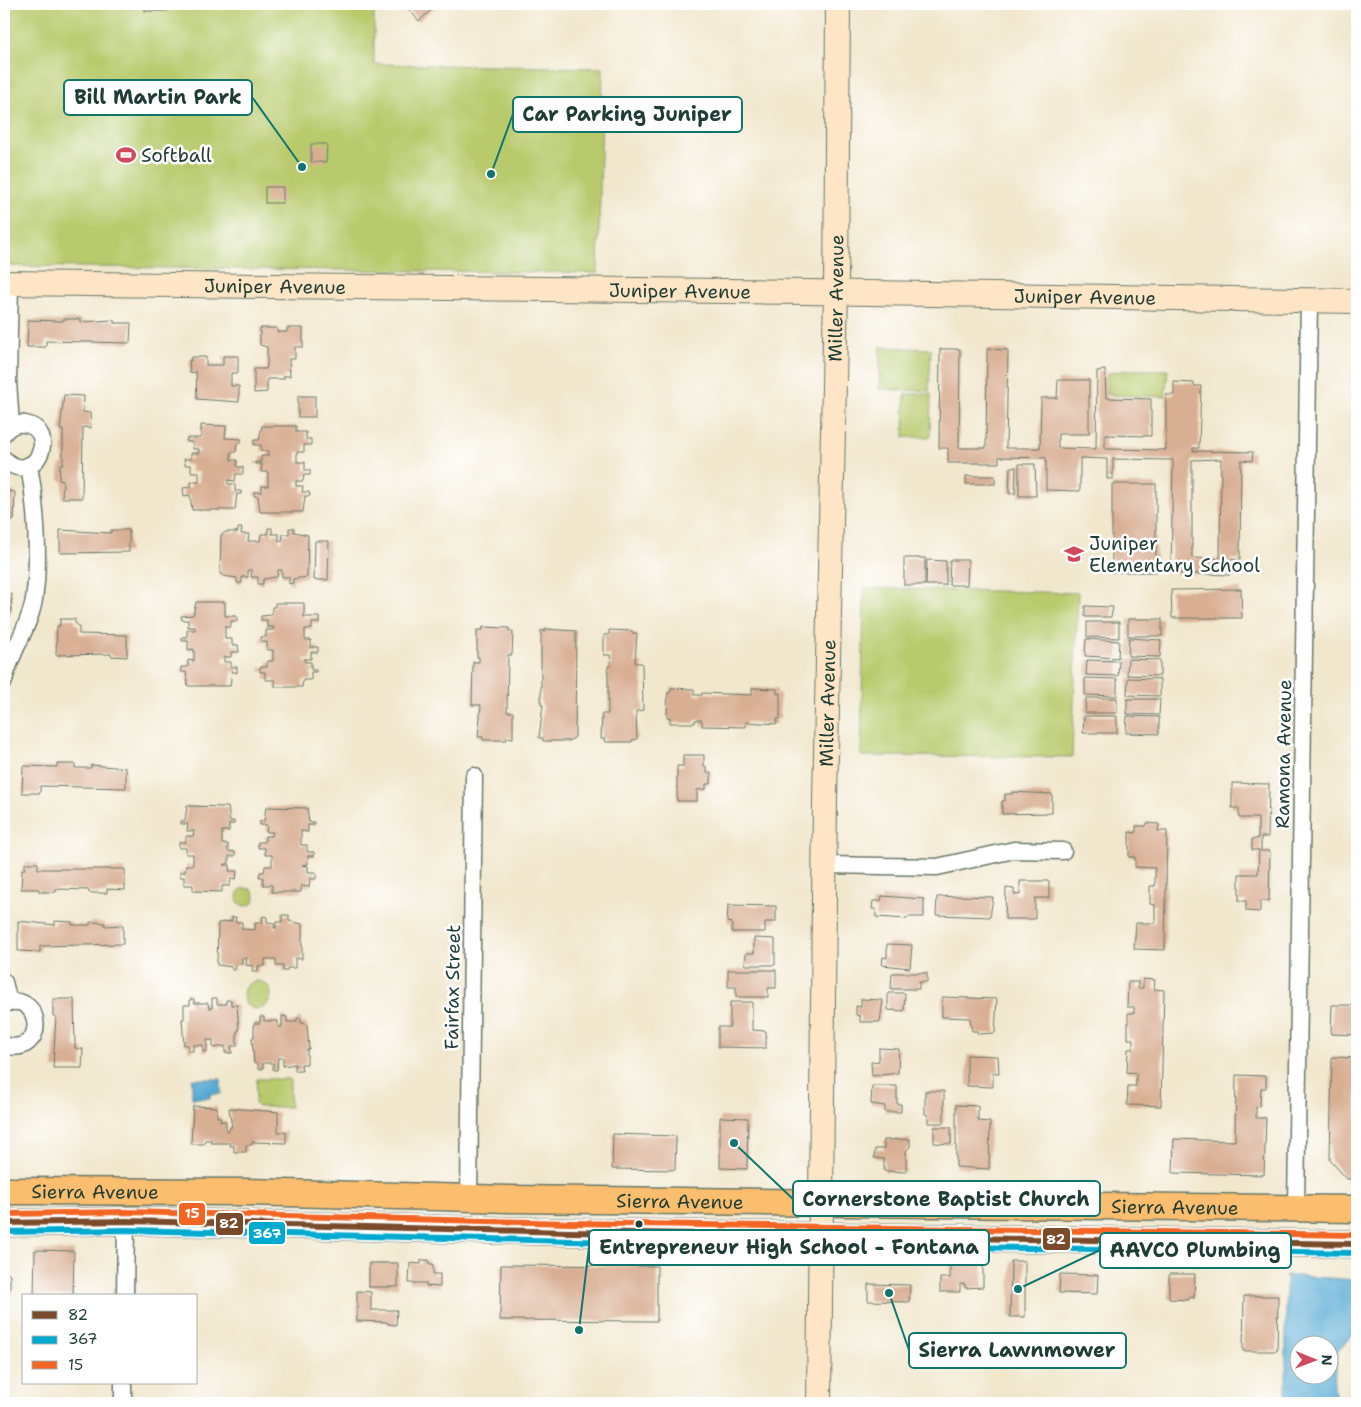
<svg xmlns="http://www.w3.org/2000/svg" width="1361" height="1407" font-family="'Shantell Sans',sans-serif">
<rect width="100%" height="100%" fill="#fff"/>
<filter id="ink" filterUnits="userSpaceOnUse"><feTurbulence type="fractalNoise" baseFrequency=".02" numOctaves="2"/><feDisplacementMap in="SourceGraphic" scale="10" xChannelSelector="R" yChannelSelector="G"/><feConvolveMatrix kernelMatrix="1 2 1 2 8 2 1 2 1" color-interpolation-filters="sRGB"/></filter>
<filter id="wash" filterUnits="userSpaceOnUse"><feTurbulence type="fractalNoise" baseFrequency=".0096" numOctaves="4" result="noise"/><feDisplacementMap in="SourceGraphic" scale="20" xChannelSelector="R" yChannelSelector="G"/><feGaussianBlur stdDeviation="1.12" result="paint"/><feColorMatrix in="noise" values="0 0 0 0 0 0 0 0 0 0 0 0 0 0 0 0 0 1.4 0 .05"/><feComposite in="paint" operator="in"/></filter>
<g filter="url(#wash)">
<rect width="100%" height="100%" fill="#f1e7cd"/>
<g fill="#b9ca6d" stroke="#6c8450">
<path d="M4,4H374V64L603,68L598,273L4,266Z"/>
<path d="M880,347L931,349L929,391L879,389Z"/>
<path d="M1129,370H1168L1165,397L1107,395V373Z"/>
<path d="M905,394H931L930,437H904Z"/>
<path d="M864,588L1078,593L1072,757L861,756Z"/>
<circle cx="246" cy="897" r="9"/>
<circle cx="257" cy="995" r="14"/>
<path d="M257,1079H290V1107H258L255,1104Z"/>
</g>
<g fill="#58abd4" stroke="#3c7484" fill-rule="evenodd">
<path d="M192,1079H221V1094H210V1098H192Z"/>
<path d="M1286,1275L1357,1280V1331L1338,1351L1334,1385L1336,1403H1286ZM1298,1344H1328V1374H1298Z"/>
</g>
<g id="blocks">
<g fill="#d9af93" fill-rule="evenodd">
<rect x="145" y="4" width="22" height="7"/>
<path d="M404,4H438L419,21Z"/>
<path d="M311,144H327L326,162H311Z"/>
<rect x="265" y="187" width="18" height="16"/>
<path d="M63,319H81V322L114,320V323H131L130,343L46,341V347H27L28,320L63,321Z"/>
<path d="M260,328H277V332H287V328H303V347H295V359H289L290,376H284V379H267V392L254,393V369H266L267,366V347L260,345Z"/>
<path d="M940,349H960L959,448H986L987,349L1008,350L1006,448H1040L1041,398H1057L1058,380H1089V434H1058V448L1096,449L1097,371L1105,370L1106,398L1151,399V436L1105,435V449L1166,450V395H1174V382L1194,383V386H1201L1199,448H1193V451L1253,452L1252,461L1241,460L1240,560L1231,559L1230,575L1171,573L1173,460L1113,459V479H1107V459L1080,458V491L1046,490V458L999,457V463H948V448H939ZM1221,459L1220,559L1192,558V460Z"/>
<path d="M223,356H238V373H231V386H239V402L197,399L196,372L190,373L189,360L191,361V357H206V365H223Z"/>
<path d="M64,395L84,396L83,412L90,413L91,428L83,427L82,498H62L63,481L59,480L60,464H63V430H60Z"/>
<rect x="298" y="396" width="17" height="21"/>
<path d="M201,425L226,426L225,438L241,439V443H237L236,452H231V460H237V467H243V474H236L235,481L228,480V484H235V491H241V494H237L235,510H192L190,495L184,496L183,488L191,487V482H199V472H191V465H185L184,459H191V453H199V449H193V443L186,441L187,438H201Z"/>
<path d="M262,426H296V432H306V439H311V445H304V452H297V462H305V470H310V475H304L303,481H296V486H303L302,492H309L310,496H305L303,512H260L258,496H254V492H262V486H268V472H261L262,464H255V462H261V456H268V451H261V445H254V440H259Z"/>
<path d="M1019,464H1035L1036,496H1019Z"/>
<path d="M1010,467H1016L1015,494L1009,493Z"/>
<rect x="966" y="476" width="29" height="8"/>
<rect x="1112" y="484" width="44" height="88"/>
<path d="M4,491L15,492L14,520H4Z"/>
<path d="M238,528H242L241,534H249L248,541H260L261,534H268V528H272V534H279V541H282L283,534H289V528H294V532L308,535L307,577L293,579V583L289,584V577H282V570H278L277,577L263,579V584H258V577H251L252,570H248V577H242V583H237V578L223,576L220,574L221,535L226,532H238Z"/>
<path d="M60,530L111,533V530H129V552L60,553Z"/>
<path d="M315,541H329L328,580H314Z"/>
<rect x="904" y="558" width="21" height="27"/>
<path d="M927,560L946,561V585H926Z"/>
<path d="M950,560H968L967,585H949Z"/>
<path d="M1241,589L1242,618H1172L1171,590Z"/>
<path d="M4,594H12L11,614H4Z"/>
<path d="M196,602H225V616H237V621H231V627H225V639H232V645H238L239,652H231V657H224V662H231V667H237V673L232,671L230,686H188L186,672H181V667H188V660L194,661V649L188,650V641H182V637H187V630H195V627H188V620H182L181,616L193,615Z"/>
<path d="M275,603H304V617H319V623H312V629H305V640H311V647H318V652H311V659H304L305,662H311V670H316V672H311V680H303L302,687H275V680H265V672H260V667H267V661H273V650H267V642L261,641V637H266V630H273L274,627H267V620H261V616L272,615V607H275Z"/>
<path d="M1085,606L1113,607L1111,617H1085Z"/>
<path d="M60,619H75V623L79,626V634L127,635V657L111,656V654L56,655L57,626H60Z"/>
<rect x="1128" y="619" width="34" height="17"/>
<path d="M1087,622H1119V638L1087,637Z"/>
<path d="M483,627L509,628V631H513L512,655H508L507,712H513V738L507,737V740H483V737H478L481,705H472L473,662H479V657H477V630H483Z"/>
<path d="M545,629L576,631L575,737L569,741H543V738H539L543,705H541V630L545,632Z"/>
<path d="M609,630L632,631V633H637L635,663H642L643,710L636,711L637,739L632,740V742H606L605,739H601L602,714H608V666H611L610,655H604V635H609Z"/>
<path d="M1129,638L1161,640L1160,657L1128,656Z"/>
<path d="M1086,639L1119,641L1118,658L1085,656Z"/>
<path d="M1128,659L1160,660V676L1127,675Z"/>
<path d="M1087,660L1119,661L1118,676L1086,675Z"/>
<path d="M1085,678L1117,679V696L1085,695Z"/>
<path d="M1128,678L1160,679V696L1127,695Z"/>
<path d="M671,688L694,689V695H702V693L752,695V688L777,689V694L780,693V719H777V724L746,722V727L702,726V720H695V723H670V717H667L668,692H671Z"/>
<path d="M1086,698H1117V713H1085Z"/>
<path d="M1127,699H1160L1159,715L1127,714Z"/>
<path d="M1084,716H1117V733H1083Z"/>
<path d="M1127,716L1159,717V734L1126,733Z"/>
<path d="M683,755H704V767H707V773H711V784H706V789L697,790V801H677V766H683Z"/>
<path d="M57,764H75V768H91V765L126,768V788L40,786V793H22L23,766L57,767Z"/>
<path d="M1232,783L1269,784L1268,837H1261V851H1270L1269,901H1260V912L1246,911V901H1239V874H1258L1259,850H1252V839H1258V818H1239V808H1232Z"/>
<path d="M1012,792L1052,794V813L1002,814V801H1005V794H1012Z"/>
<path d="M187,806L228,807L230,821H234V824H229V831H222V844H228V851L235,852V856H229V863L223,865H230L229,871H237L236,879L231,878L230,886H222V892L193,891V885H184V877H180V872H185L186,865H193V854H186V848H179V842H186V836H193L194,831H187L188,824H181V821H185Z"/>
<path d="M266,807L307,808L309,822H314V825H308V832L301,831V845H307V852H314V856H308V864L302,865L308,866V872H316V879H310L309,887L301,886V892H272V885H263V877H259L260,872H264L265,866H272V855H265V848H258V842H265V836H272L273,832H266L267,825H260V821H264Z"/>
<path d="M1147,823L1159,824L1158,831H1167L1165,950L1134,949L1136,923H1155V905L1150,904V886H1155V868L1135,867V857H1129V832L1136,833V826H1146Z"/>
<path d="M25,863H38V869H125V890L107,889V893H89V890L56,889V892H39V889H21L22,869H25Z"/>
<path d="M1020,881H1049V898H1035V919H1005L1006,888L1014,889V894L1020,895Z"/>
<path d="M882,896L924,899V917H908L907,919L876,917V909H872L873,901H881Z"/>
<path d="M959,896L993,897L990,917L936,915L937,897Z"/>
<path d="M728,905L776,906V922H765V932H732V923L727,922Z"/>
<path d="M282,915H289V921L302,924V959L295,958V968H287V971H283V966H276V959H265V966H258V972H252L253,966L246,965L247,958H242V964H235V970H232V967L217,965L218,923L232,921V917H236L235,922H242V929L255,930V923H262L263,916L267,917V922L274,923V928H276V922H282Z"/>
<path d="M18,921L55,925V921L72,922V925H90V922H92L105,923V926L123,925V944L40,946V952L18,951Z"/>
<path d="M754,938L775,939V965H745L746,953H754Z"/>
<path d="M887,944L912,945L910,968L882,965L883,957L887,958Z"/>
<path d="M728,970H776V988H768V997H736V987H728Z"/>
<path d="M892,973H927V982H919V989H891Z"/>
<path d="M1143,979L1155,980L1154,989L1164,990L1161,1106L1127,1105L1128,1086H1136V1073L1127,1072L1128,1049H1133V1039H1128V1013H1134V1007H1127L1128,982H1138V988H1143Z"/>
<path d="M888,993H905L904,1011L888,1010Z"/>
<path d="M942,997L997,999L995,1033L978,1034L977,1031H972L970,1018L942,1017Z"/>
<path d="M212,998H217V1004H226V1000H231V1005H237L239,1031H237V1046H231L232,1053H225V1046L213,1048V1040H207V1052H203V1045H193V1051H188V1045H184L182,1019H184V1005H190V999H194V1003H208L209,1008H212Z"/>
<path d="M53,999H74L75,1048L83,1049L82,1068H53L56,1016H53Z"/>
<path d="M861,999L883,1000L880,1022H860V1016L856,1015V1006L861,1007Z"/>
<path d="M730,1002H752V1030L766,1031V1048L718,1047V1027H730Z"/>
<path d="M1332,1005H1357V1035L1331,1034Z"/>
<path d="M282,1016L287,1017V1022H297V1018H301V1023L307,1024L309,1049H307V1064H301L302,1071H295V1064L283,1066V1058H278L277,1070H273V1063H263V1069H258V1063H254L252,1038L254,1037V1023H260V1017H264V1021H278V1027H282Z"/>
<path d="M879,1048L899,1049L898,1073L872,1076L871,1062L879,1061Z"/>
<path d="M967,1055L998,1056L999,1073H993V1087L967,1086Z"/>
<path d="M1332,1057L1357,1058V1179H1347L1330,1160Z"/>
<path d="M1236,1075L1266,1076V1088H1261L1260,1106L1256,1107V1118H1266L1264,1175L1173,1173L1174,1139L1235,1141Z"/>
<path d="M872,1086H897V1104H901V1112H885V1106L871,1104Z"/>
<path d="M925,1091H944V1123H928V1115L925,1114Z"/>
<path d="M956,1105L978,1106V1121L990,1122L989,1169L956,1167Z"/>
<path d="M193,1106L217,1107V1117H221L220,1121H226V1131H229L230,1127H232L229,1108L278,1112V1132H286V1143L252,1142V1145H246V1152H234V1146H230V1143H211V1140H205L204,1144H191Z"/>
<path d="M720,1117L748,1118L747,1169L720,1168Z"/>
<path d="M934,1127H951V1144L934,1143Z"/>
<path d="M613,1134L676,1136L675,1170L612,1169Z"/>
<path d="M910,1139V1147L906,1151V1172L884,1171V1159L874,1158L875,1149H884V1140Z"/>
<path d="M35,1250L74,1251L73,1296H34Z"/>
<path d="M4,1252H6V1274H10V1290L4,1289Z"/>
<path d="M421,1260H429V1264H433V1274H440V1287L426,1286V1283H409L410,1263L421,1264Z"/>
<path d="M1011,1261H1025V1317H1010Z"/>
<rect x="369" y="1263" width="29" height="24"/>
<path d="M983,1264V1287L965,1288V1284H960V1292H940V1278H950V1265Z"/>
<path d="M501,1265L657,1266V1321L500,1320Z"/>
<path d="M1060,1274L1098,1275L1097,1294L1059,1293Z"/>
<path d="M1169,1274H1195L1194,1298L1190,1297L1189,1300L1169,1299Z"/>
<path d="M868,1284L910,1285L909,1302L868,1301Z"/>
<path d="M357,1291L371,1292V1310H397L396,1325L388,1324L387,1322L357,1321Z"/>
<path d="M1244,1296H1278L1277,1351H1243Z"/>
</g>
</g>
</g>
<g filter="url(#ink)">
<use href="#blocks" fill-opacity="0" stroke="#68786a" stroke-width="1"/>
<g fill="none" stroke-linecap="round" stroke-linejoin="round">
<defs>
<g id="street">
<path d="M10,283L8,381L11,426"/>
<path d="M4,433C9,426 16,423 25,424C60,430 35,489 4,459"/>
<path d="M4,681C10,652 30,627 34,599C40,560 36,504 29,465"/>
<path d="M825,865L937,867L1014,850L1063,851"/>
<path d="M4,982L9,1002"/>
<path d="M4,1004C44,989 48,1058 4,1045"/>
<path d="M469,1198L474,776"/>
<path d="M1296,1208L1309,301"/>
<path d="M125,1296L126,1221"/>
<path d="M123,1403V1383"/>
</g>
<g id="secondary">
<path id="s1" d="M4,283L806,292L1357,301"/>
<path id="s2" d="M819,1403L825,799L836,292L838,4"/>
</g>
<g id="primary">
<path id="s3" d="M4,1191L247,1192L509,1199L1357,1209"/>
<path d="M4,1223L126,1221L570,1232L1357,1244"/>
</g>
</defs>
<use href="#street" stroke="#68786a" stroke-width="19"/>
<use href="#secondary" stroke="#68786a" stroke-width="26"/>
<use href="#primary" stroke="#68786a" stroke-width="29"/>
<use href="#street" stroke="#fff" stroke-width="16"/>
<use href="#secondary" stroke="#fde5c5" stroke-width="24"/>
<use href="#primary" stroke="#fabe6e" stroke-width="26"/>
<defs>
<path id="bus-1" d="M4,1223L126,1221L570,1232L1357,1244"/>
<path id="bus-2" d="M4,1232L126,1230L570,1241L1357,1253"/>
<path id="bus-3" d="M4,1214L126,1212L570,1223L1357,1235"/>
</defs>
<use href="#bus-1" stroke="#fff" stroke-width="10"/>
<use href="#bus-2" stroke="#fff" stroke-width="10"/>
<use href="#bus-3" stroke="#fff" stroke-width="10"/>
<use href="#bus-1" stroke="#7a4b2a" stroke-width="6"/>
<use href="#bus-2" stroke="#00a9ce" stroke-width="6"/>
<use href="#bus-3" stroke="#f26522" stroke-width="6"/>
</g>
</g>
<defs>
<symbol id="stadium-bare" viewBox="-9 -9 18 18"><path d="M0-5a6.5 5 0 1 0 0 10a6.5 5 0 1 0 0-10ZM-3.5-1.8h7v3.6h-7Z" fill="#d1495b" stroke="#fff" stroke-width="2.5" paint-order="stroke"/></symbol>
<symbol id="school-bare" viewBox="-9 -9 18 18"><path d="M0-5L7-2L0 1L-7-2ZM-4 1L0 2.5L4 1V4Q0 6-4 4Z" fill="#d1495b" stroke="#fff" stroke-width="2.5" paint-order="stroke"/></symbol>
</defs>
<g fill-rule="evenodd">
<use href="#stadium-bare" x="112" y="141" width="28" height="28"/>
<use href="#school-bare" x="1060" y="540" width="28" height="28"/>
</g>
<circle fill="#1f3d34" stroke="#fff" stroke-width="2" cx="639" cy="1224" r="4.5"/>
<g text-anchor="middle" stroke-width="5" stroke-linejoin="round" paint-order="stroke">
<g font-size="19" fill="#1f3d34" stroke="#fff" text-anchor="start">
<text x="141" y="162">Softball</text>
<text x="1089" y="550">Juniper<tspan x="1089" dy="22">Elementary School</tspan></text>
</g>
<g font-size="19" fill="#1f3d34" stroke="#fff">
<text dy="7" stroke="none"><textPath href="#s1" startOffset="271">Juniper Avenue</textPath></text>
<text dy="7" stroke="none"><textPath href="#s1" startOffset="676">Juniper Avenue</textPath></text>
<text dy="7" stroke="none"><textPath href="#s1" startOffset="1081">Juniper Avenue</textPath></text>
<text dy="7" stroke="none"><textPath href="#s2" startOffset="1105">Miller Avenue</textPath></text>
<text dy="7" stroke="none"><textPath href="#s2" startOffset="700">Miller Avenue</textPath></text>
<text transform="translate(1283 754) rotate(-89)" y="7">Ramona Avenue</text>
<text transform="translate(452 987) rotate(-89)" y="7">Fairfax Street</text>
<text dy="7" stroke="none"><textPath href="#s3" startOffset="91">Sierra Avenue</textPath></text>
<text dy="7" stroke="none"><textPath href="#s3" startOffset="676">Sierra Avenue</textPath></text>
<text dy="7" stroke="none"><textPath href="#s3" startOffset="1171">Sierra Avenue</textPath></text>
</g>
</g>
<path fill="none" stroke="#0f766e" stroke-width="2" d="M302 167L252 97M491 174L513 114M734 1143L793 1199M579 1330L589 1247M1018 1289L1100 1250M889 1293L909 1350"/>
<g fill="#0f766e" stroke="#fff" stroke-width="2">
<circle cx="302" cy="167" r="5"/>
<circle cx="491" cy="174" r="5"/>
<circle cx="734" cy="1143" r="5"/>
<circle cx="579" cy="1330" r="5"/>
<circle cx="1018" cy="1289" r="5"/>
<circle cx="889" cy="1293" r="5"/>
</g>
<g fill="#fff" stroke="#0f766e" stroke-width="2">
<rect x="64" y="80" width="188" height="35" rx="5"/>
<rect x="513" y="97" width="229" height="35" rx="5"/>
<rect x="793" y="1181" width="307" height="35" rx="5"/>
<rect x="589" y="1230" width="400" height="35" rx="5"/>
<rect x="1100" y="1233" width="191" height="35" rx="5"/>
<rect x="909" y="1333" width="217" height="35" rx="5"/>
</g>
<g font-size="20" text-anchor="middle" font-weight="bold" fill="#1f3d34">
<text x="158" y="104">Bill Martin Park</text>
<text x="627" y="121">Car Parking Juniper</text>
<text x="946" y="1206">Cornerstone Baptist Church</text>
<text x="789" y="1254">Entrepreneur High School - Fontana</text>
<text x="1195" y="1257">AAVCO Plumbing</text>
<text x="1017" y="1357">Sierra Lawnmower</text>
</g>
<g stroke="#fff" stroke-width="2">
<rect x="178" y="1202" width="28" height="24" rx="5" fill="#f26522"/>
<rect x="215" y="1212" width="29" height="24" rx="5" fill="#7a4b2a"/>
<rect x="248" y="1221" width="38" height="24" rx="5" fill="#00a9ce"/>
<rect x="1042" y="1227" width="29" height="24" rx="5" fill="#7a4b2a"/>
</g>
<g font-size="14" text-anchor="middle" font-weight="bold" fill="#fff">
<text x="192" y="1218">15</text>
<text x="229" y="1228">82</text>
<text x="267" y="1238">367</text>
<text x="1056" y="1244">82</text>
</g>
<rect width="1361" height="1407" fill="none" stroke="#fff" stroke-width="20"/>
<rect x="22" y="1294" width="175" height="90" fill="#ffffff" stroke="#a5b1ae"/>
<rect x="32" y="1311" width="25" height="8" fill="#7a4b2a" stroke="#a5b1ae"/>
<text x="68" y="1320" font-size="15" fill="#1f3d34">82</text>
<rect x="32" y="1336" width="25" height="8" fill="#00a9ce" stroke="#a5b1ae"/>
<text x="68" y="1344" font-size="15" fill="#1f3d34">367</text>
<rect x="32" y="1361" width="25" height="8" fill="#f26522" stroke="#a5b1ae"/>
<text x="68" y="1370" font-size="15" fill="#1f3d34">15</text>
<g transform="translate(1314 1360) rotate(91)"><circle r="24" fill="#ffffff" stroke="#a5b1ae"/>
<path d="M0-4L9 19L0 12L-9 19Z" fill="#d1495b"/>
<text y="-8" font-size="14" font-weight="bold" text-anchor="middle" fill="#1f3d34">N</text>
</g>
</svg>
